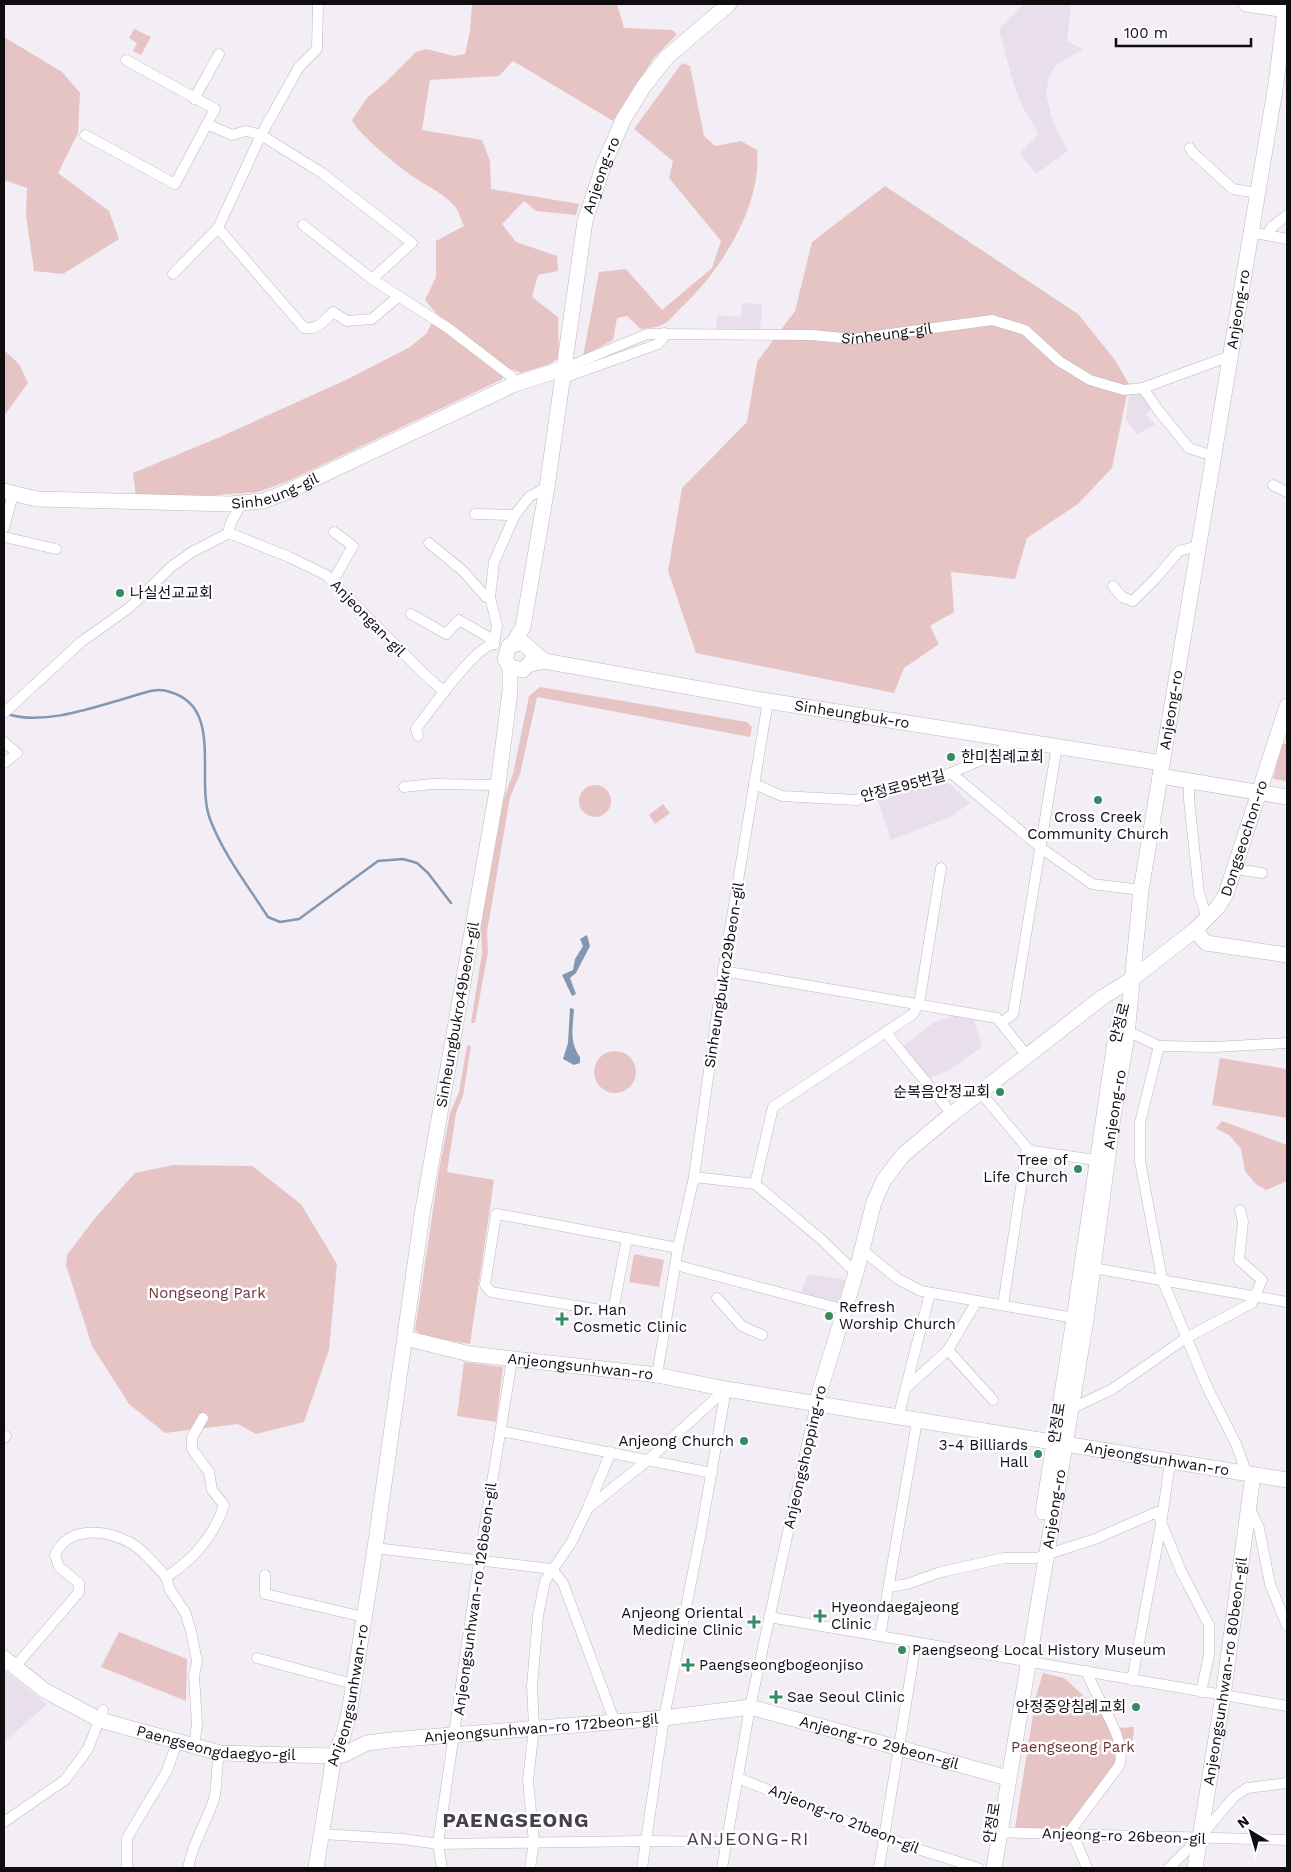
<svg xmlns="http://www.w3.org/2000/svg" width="1291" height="1872" font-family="'Work Sans','Noto Sans KR',sans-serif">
<rect width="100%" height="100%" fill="#f3edf6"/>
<g fill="#e9deec">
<path d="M1024,4H1071L1067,41L1083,49L1056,65L1049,75L1046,95L1053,122L1068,151L1036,174L1020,153L1039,134L1022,106L1013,82L999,29Z"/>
<path d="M742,303L762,304L760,332L716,330L717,315L741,317Z"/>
<path d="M1141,393L1152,409L1146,414L1155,425L1137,434L1126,420L1129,395Z"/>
<path d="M944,779L970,803L950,817L891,840L876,795Z"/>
<path d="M952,1016L974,1020L982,1047L946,1072L929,1078L902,1047L933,1023Z"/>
<path d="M808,1274L846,1280L838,1305L801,1293Z"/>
<path d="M4,1670L47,1704L4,1742Z"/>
</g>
<g fill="#e7c4c4">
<path d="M472,4H617L624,28L672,30L677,34L653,59L613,121L513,61L499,76L430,80L422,130L482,140L490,161L491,189L579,204L576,215L536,211L524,201L502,224L516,242L557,256L558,271L538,275L532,297L558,317L559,358L550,364L521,373L511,369L501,380L286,482L258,492L204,496H136L133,473L220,437L348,379L410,347L427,333L436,313L425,300L436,277V241L464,226C461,220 459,212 456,208C446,195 431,188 418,180C404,171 356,133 352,120L367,98L387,81L416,52L426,49L454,56L465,54L470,31Z"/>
<path d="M134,29L151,37L141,55L133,51L137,43L129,38Z"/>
<path d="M4,37L62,72L80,93L78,133L58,173L109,211L119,239L63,274L34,271L26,215L27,188L4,180Z"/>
<path d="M682,63L690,66L704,136L715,146L741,141L757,150C762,205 722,269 683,306C677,311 671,320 664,324C658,328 647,328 641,329L627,316L617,318L613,340L583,356L599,272L626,269L662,310L712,268L721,241L669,178L673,161L634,129Z"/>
<path d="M885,186L1078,314L1115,360L1129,384L1112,468L1078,504L1027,538L1015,579L951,572L954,612L930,626L939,644L904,668L894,693L696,653L668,571L682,488L747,422L757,362L795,311L812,242Z"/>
<path d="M4,350L19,364L28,383L4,416Z"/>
<path d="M540,687L747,722L752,727L750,737L537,697L520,774L510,797L487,932L488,952L475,1023H471L482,953L481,924L504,798L513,774L529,696Z"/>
<path d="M1282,744H1287V781L1273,779Z"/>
<circle cx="595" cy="801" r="16"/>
<path d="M663,804L670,813L655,824L649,815Z"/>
<path d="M467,1045L471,1046L463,1096L456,1113L447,1172L494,1180L470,1344L422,1336L415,1330L439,1170L450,1113L459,1092Z"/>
<circle cx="615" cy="1072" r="21"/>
<path d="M1220,1058L1287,1069V1118L1212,1105Z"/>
<path d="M1222,1121L1287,1145V1181L1266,1190L1257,1185L1245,1171L1241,1149L1230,1136L1216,1128Z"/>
<path d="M173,1165L252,1166L301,1204L337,1264L329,1350L304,1422L256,1434L238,1424L165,1433L129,1404L92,1346L66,1265L67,1255L95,1218L135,1173Z"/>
<path d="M634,1254L664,1260L659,1287L629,1282Z"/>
<path d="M464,1362L503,1367L496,1422L457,1416Z"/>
<path d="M119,1632L187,1659L186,1701L101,1667Z"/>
<path d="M1043,1673L1064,1678L1119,1728L1134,1727L1133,1739L1064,1831L1015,1828L1036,1696Z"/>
</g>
<g fill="#8298b2">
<path d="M587,935L590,946L576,973L570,978L576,994L572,996L562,975L573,970L575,959L583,946L580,939Z"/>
<path d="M570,1008L574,1009C573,1027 569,1042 580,1057V1063L574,1065L563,1059L568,1043Z"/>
</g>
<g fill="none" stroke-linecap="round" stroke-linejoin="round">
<path stroke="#8298b2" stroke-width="2.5" d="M8,714C43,726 95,707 130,697C144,693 157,687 170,692C224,707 195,779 210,819C223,854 248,886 268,917L280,922L299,919L378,861L403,859L417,863L428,873L451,903"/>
<defs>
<g id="street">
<path d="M300,66L317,49L318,4"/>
<path d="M299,67L261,135L218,228L304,328C318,330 324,321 333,312L347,321L372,319L399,296"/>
<path d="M194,99L219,54"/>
<path d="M207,124L232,135L246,131L261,135L322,173L412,243L372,279L448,328L512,377L515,384"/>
<path d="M85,135L175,184L215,109L126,60"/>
<path d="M1190,148L1192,152L1233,189L1258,193"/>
<path d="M303,225L372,279"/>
<path d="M1251,232L1287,239"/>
<path d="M1267,235L1272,227L1287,215"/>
<path d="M173,274L218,228"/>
<path id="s1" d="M565,368L647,334L812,335L853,339L992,320L1025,330L1059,361L1090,380L1124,390L1143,388L1158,410L1189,448L1213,456"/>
<path d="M563,378L658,344L663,338L664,333"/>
<path d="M1143,388L1230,356"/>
<path d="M1273,485L1287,492"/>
<path d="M475,514L515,515"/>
<path d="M4,528L13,494"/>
<path d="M229,533L289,557L326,575L422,672L440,688L446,689"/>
<path d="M229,533C228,520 238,516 240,504"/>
<path d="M4,537L56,549"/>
<path d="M429,543L463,571L486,597H490"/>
<path d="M333,581L353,546L334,532"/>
<path d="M1113,586L1122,597L1133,601L1156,578L1179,551L1198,546"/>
<path d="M411,614L446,634L459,620L488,637L494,644"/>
<path d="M4,713L81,642L129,608L171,567L192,552L229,533"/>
<path d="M418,736L416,729C429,712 475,646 494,644L497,625L490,597L494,562L515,515L529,497L547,487"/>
<path d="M4,742L17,753L4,763"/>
<path d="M951,773L1041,848L1092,884L1141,890"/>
<path d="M1189,781V800L1199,893L1207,919"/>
<path d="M754,784L782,796L856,800L876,792L924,783L951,773L997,753L1016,740"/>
<path d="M404,787L433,784L498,785"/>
<path d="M1235,869L1262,873"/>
<path d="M723,971L997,1018L1028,1057"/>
<path d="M1001,1023L1013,1014L1057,746"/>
<path d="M886,1033L952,1114"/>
<path d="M1127,1035H1136L1159,1046L1140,1123V1161L1162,1279L1208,1389L1236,1444L1247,1474"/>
<path d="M1159,1046L1214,1047L1287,1043"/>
<path d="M981,1093L1027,1148L1003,1305"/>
<path d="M1027,1148L1033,1151L1102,1161"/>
<path d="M694,1177L755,1184"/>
<path d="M755,1184L773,1107L913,1014L919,1004L941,868"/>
<path d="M755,1184L822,1240L856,1273"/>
<path d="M627,1238L614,1306L607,1311L491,1292L485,1285L496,1214L508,1216L678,1248"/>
<path d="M862,1250L898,1279L921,1291L1080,1319"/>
<path d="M676,1265L845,1310"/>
<path d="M1087,1267L1287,1302"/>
<path d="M717,1298L742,1326L762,1335"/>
<path d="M948,1350L993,1400"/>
<path d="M657,1375L678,1248L694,1177L723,971L768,701"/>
<path d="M906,1388L948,1350L977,1301"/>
<path d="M1068,1410L1111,1390L1186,1338L1252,1303L1262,1280L1239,1260L1243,1221L1240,1210"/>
<path d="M898,1418L930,1293"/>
<path d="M501,1431L712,1473"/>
<path d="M4,1438L6,1436"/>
<path d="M588,1507L611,1452"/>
<path d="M1249,1507L1259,1528L1270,1584L1287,1626"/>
<path d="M375,1548L552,1569L563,1583L614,1720"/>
<path d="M265,1575V1594L364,1617"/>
<path d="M166,1577L170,1590L185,1612L191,1631L197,1661L194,1676L197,1724L194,1746"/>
<path d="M889,1587L907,1584L941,1572L1004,1558H1036L1095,1539L1157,1512L1181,1571L1209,1625V1655L1201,1692"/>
<path d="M769,1617L1287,1706"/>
<path d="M880,1636L917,1421"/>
<path d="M257,1658L353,1684"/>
<path d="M14,1668L79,1592V1583L59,1567L55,1555C68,1526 104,1529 129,1542C143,1549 156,1566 166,1577C192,1561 215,1535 224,1505L212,1490L209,1472L192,1449V1437L203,1418"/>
<path d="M1087,1671C1094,1698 1129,1738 1119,1766L1071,1830L1087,1868"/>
<path d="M1132,1680L1161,1525L1170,1462"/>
<path d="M738,1778L911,1847L978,1868"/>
<path d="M4,1822L65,1780L88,1749L103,1710"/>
<path d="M991,1832L1287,1840"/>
<path d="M322,1834L403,1839L438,1844L646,1841L727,1842"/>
<path d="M127,1868V1838L167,1771L177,1742"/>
<path d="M188,1868C193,1841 206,1824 214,1799C218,1784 215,1768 220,1753"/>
<path d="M442,1868L438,1844L478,1568L512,1360"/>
<path d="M530,1868L534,1842L528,1781L534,1727L532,1686L538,1616L545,1581L571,1543L588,1508L648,1460L726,1389"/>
<path d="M642,1868L664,1718L701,1532L726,1389"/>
<path d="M722,1868L750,1707L816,1403"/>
<path d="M879,1868L916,1643"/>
<path d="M1169,1868L1199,1838L1234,1797L1247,1788L1287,1783"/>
</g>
<g id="secondary">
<path d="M1246,4L1286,10"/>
<path id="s2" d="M4,491L37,499L230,504L263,501L284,493L515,384L565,368"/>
<path id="s3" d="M513,644L523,627L547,487L585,221L604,164L623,120L644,86L667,57L729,4"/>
<path d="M532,651L533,660L523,670L510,667L505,659L509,646L522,642L544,661"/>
<path id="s4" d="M531,664L544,661L768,701L1162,763"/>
<path d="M1160,776L1287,797"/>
<path d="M1195,930L1206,943L1287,955"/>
<path id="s5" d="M405,1338L470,1354L657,1375L726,1389L1287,1480"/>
<path id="s6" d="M816,1403L856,1273L874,1202L884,1180L903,1155L952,1114L1103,997L1132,979L1195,930L1217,908L1226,894L1287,706"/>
<path d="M1043,1512L1074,1319L1117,1028L1122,1009"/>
<path id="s7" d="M4,1658L44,1690L100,1720L220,1753L334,1756L343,1755L367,1743L390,1740L664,1718L750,1707L1008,1778"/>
<path id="s8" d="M316,1868L334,1756L343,1736L349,1714L374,1555L422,1215L498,785L510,691V667"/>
<path id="s9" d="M994,1868L1086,1320L1113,1118L1127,1035L1141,890L1276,84L1286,4"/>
<path id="s10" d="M1195,1868L1223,1696L1253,1475"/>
</g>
</defs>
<use href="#street" stroke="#bdb7bf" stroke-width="11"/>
<use href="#secondary" stroke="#bdb7bf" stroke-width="16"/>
<use href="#street" stroke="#fff" stroke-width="10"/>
<use href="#secondary" stroke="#fff" stroke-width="15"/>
</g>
<g fill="#338c61" stroke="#fdfcfe" stroke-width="2">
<circle cx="120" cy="593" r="5"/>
<circle cx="951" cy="757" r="5"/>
<circle cx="1098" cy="800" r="5"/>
<circle cx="1000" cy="1092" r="5"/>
<circle cx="1078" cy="1169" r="5"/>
<circle cx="829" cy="1316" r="5"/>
<path d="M559.5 1311.5h5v5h5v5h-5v5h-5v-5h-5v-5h5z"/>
<circle cx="744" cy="1441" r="5"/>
<circle cx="1038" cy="1454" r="5"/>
<path d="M817.5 1608.5h5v5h5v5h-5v5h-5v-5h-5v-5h5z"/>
<path d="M751.5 1614.5h5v5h5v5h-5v5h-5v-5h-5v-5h5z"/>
<circle cx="902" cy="1650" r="5"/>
<path d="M685.5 1657.5h5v5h5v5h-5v5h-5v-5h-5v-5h5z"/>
<path d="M773.5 1689.5h5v5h5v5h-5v5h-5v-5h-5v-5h5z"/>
<circle cx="1136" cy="1707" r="5"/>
</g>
<g text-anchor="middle" stroke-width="5" stroke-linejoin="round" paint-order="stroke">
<g font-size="15" fill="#0f0d10" stroke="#fdfcfe">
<text dy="5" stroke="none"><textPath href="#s3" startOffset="479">Anjeong-ro</textPath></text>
<text dy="5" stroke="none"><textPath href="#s9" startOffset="1578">Anjeong-ro</textPath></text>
<text dy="5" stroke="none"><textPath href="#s1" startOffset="329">Sinheung-gil</textPath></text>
<text dy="5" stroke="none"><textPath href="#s2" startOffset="274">Sinheung-gil</textPath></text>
<text transform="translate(368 618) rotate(46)" y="5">Anjeongan-gil</text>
<text dy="5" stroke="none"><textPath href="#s9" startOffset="1172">Anjeong-ro</textPath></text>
<text dy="5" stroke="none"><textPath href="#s4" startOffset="326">Sinheungbuk-ro</textPath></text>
<text transform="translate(903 786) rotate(-15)" y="5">안정로95번길</text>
<text dy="5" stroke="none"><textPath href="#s6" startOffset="740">Dongseochon-ro</textPath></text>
<text transform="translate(724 975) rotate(-81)" y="5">Sinheungbukro29beon-gil</text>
<text dy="5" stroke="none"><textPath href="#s8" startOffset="866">Sinheungbukro49beon-gil</textPath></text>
<text transform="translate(1120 1023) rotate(-76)" y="5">안정로</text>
<text dy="5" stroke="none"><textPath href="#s9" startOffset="768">Anjeong-ro</textPath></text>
<text dy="5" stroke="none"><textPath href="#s5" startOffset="178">Anjeongsunhwan-ro</textPath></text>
<text transform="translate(1057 1423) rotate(-81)" y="5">안정로</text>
<text transform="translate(805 1457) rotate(-77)" y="5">Anjeongshopping-ro</text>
<text dy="5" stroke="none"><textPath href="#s5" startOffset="762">Anjeongsunhwan-ro</textPath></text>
<text dy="5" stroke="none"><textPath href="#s9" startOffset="364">Anjeong-ro</textPath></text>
<text transform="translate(475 1599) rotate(-82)" y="5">Anjeongsunhwan-ro 126beon-gil</text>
<text dy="5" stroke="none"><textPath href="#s10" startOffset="199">Anjeongsunhwan-ro 80beon-gil</textPath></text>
<text dy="5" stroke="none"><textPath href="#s8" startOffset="176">Anjeongsunhwan-ro</textPath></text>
<text dy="5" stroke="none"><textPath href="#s7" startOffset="564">Anjeongsunhwan-ro 172beon-gil</textPath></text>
<text dy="5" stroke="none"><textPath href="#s7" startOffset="234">Paengseongdaegyo-gil</textPath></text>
<text dy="5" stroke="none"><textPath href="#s7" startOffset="908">Anjeong-ro 29beon-gil</textPath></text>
<text transform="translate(844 1819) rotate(22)" y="5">Anjeong-ro 21beon-gil</text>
<text transform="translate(992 1823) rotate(-81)" y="5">안정로</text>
<text transform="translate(1124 1836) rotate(2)" y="5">Anjeong-ro 26beon-gil</text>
</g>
<g font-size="15" fill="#0f0d10" stroke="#fdfcfe" text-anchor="start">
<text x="130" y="598">나실선교교회</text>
<text x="961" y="762">한미침례교회</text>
<text x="1098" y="822" text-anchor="middle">Cross Creek<tspan x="1098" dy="17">Community Church</tspan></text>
<text x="990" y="1097" text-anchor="end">순복음안정교회</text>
<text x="1068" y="1165" text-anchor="end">Tree of<tspan x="1068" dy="17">Life Church</tspan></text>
<text x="839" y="1312">Refresh<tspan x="839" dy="17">Worship Church</tspan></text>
<text x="573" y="1315">Dr. Han<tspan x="573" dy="17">Cosmetic Clinic</tspan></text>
<text x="734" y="1446" text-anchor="end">Anjeong Church</text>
<text x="1028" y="1450" text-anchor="end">3-4 Billiards<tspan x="1028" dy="17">Hall</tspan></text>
<text x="831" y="1612">Hyeondaegajeong<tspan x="831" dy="17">Clinic</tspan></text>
<text x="743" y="1618" text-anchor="end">Anjeong Oriental<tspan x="743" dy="17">Medicine Clinic</tspan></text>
<text x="912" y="1655">Paengseong Local History Museum</text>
<text x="699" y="1670">Paengseongbogeonjiso</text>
<text x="787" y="1702">Sae Seoul Clinic</text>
<text x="1126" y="1712" text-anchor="end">안정중앙침례교회</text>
</g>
<g font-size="15" fill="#6c3638" stroke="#fdfcfe">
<text x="207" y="1298">Nongseong Park</text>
<text x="1073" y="1752">Paengseong Park</text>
</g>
<g font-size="18" letter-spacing="1" fill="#464148" stroke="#fdfcfe">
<text x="748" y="1845">ANJEONG-RI</text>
</g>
<g font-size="20" font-weight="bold" letter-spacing="1" fill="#464148" stroke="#fdfcfe">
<text x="516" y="1827">PAENGSEONG</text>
</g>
</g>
<rect width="1291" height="1872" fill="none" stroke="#0f0d10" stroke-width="10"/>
<g transform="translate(1251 1832) rotate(322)" stroke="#fdfcfe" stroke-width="4" paint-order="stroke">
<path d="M0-4L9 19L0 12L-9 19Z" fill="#0f0d10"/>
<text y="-8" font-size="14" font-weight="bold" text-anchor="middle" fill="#0f0d10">N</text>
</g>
<path d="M1116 38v8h135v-8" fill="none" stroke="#0f0d10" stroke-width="2.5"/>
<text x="1124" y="38" font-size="15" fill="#0f0d10" stroke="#fdfcfe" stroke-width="4" paint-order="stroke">100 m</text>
</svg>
